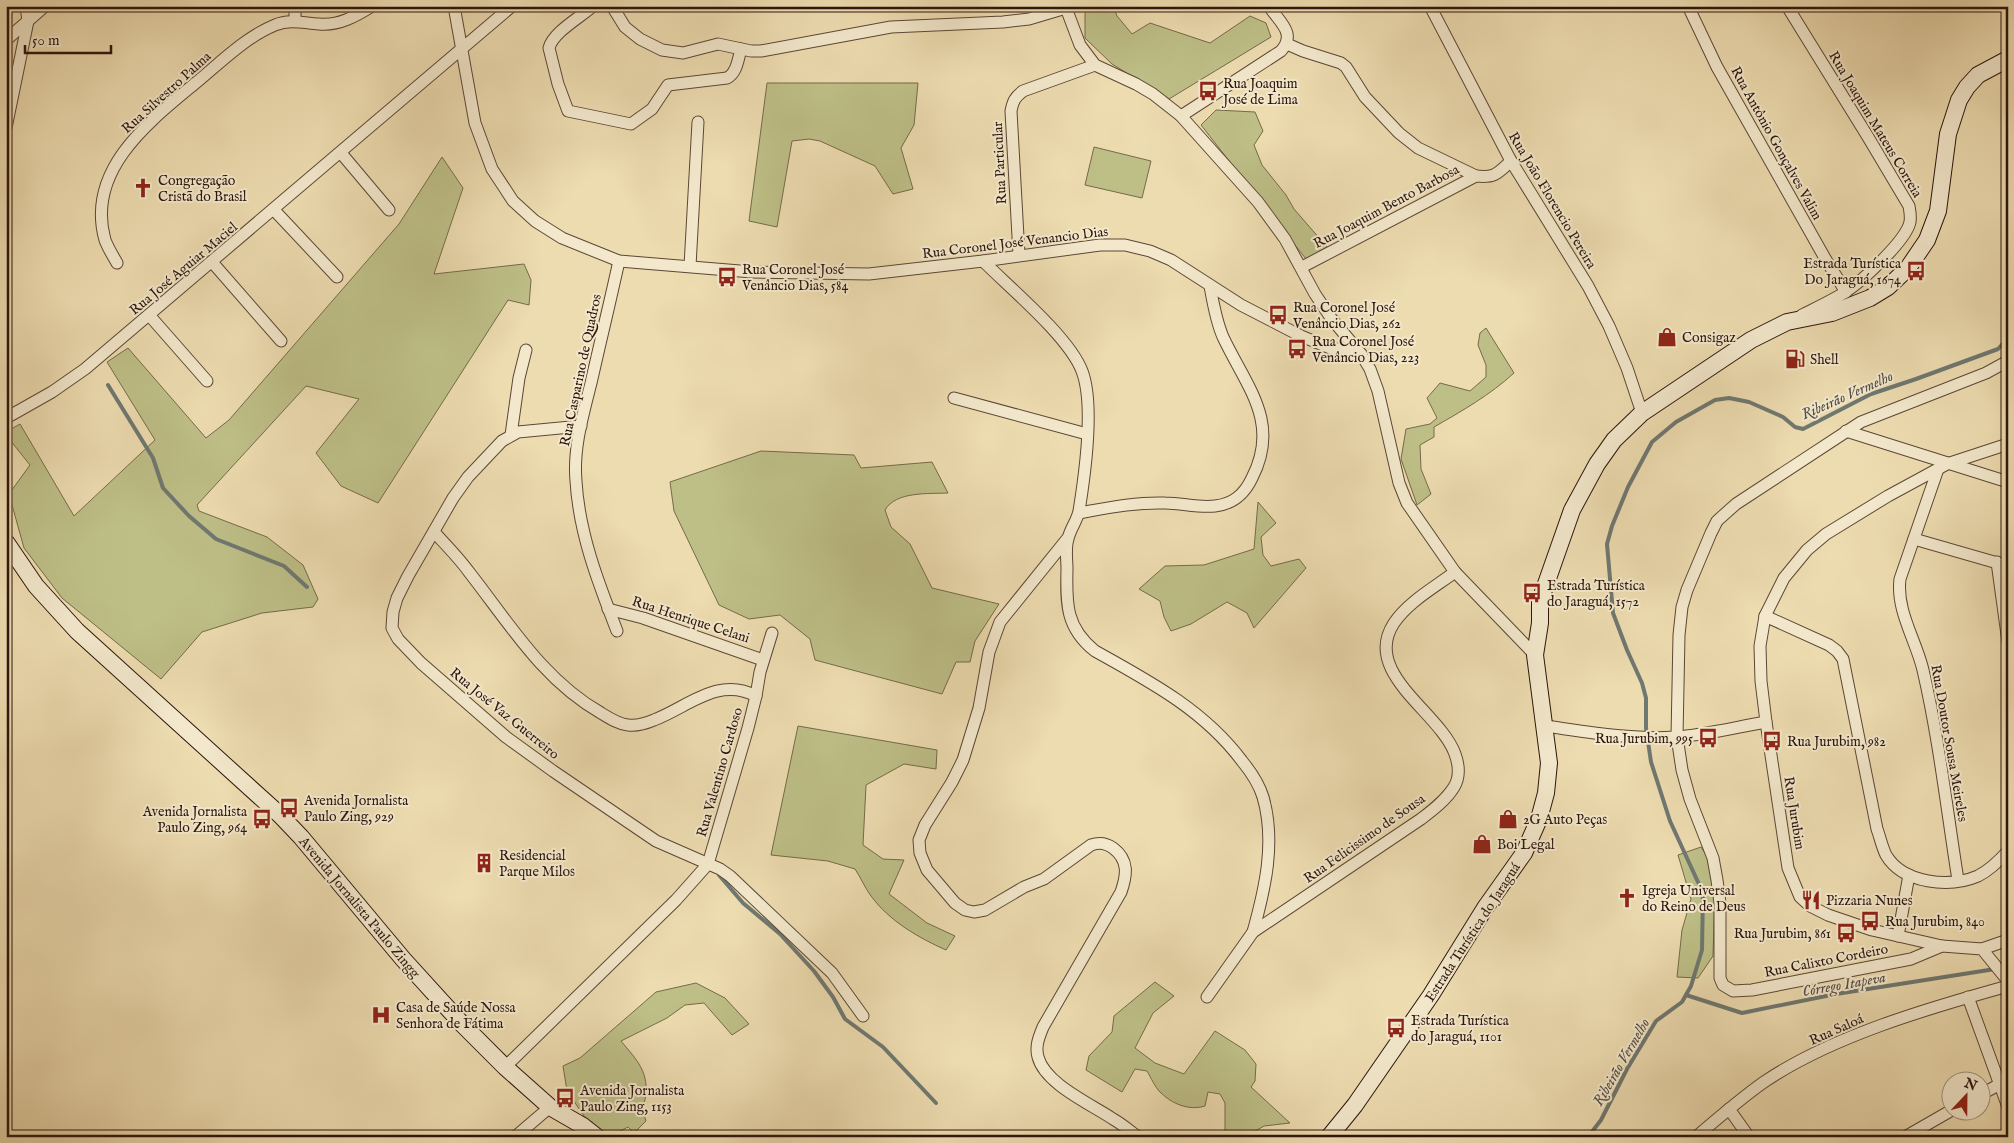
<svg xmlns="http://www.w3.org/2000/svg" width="2014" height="1143" font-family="'IM FELL English',serif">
<rect width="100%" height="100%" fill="#eddcb0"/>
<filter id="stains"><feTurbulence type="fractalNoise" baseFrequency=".004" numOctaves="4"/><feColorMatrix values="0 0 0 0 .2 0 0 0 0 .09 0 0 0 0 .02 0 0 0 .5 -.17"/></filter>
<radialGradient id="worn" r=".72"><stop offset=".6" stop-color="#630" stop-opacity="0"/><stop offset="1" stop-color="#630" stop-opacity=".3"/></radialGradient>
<g fill="#bebf87" stroke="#756a4a">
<path d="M1085,6H1113L1117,16L1132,34L1150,23L1210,43L1250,16L1266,23L1271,37L1169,99L1112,64L1085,38Z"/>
<path d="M767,83H918L914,125L901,148L913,189L893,194L875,166L820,141L809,139L792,141L777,227L749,221Z"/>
<path d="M1216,110L1255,112L1263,131L1254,145L1262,165L1286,195L1294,209L1327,247L1306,259L1201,125Z"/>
<path d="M1094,147L1151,161L1142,198L1085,185Z"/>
<path d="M442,157L463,188L434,274L524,264L531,280L529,305L508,300L378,503L341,486L316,453L359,399L306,386L197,505L199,511L267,537L303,565L318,599L313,607L262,613L202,632L161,679L62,598L24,548L9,494L30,465L6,435V432L20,424L74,516L155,440L107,362L128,348L206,438L229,420L399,224Z"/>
<path d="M1486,328L1514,373C1490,395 1462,411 1434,427V437L1420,445L1421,469L1431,494L1417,505L1401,459L1406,429L1430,424L1437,418L1427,398L1440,383L1470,391L1486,377V365L1478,345L1480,333Z"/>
<path d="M761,451L854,455L861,468L932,462L948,493C929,494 896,491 885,510L891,527L910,544L932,588L999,604L975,641L970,662H956L942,694L815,660L810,639L780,615L749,619L719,605L674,511L670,482Z"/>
<path d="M1258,502L1276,523L1261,537L1263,555L1271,566L1299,559L1306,568L1254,628L1247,613L1227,602L1191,624L1171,631L1164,617L1160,601L1139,589L1165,566L1204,565L1254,549Z"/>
<path d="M798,726L937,750L936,769L904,764L866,785L863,845L883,859L904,860L889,894L927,923L955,936L946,950C919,938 889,921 871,896C865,888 861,878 855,869L828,861L771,855Z"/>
<path d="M1701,847L1711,863L1715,891L1713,956L1698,978L1677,977L1682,930L1691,899L1678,855Z"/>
<path d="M1155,982L1174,996L1153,1013L1135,1048L1155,1063L1184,1074L1215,1031L1245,1050L1256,1064L1255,1081L1251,1087L1290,1123L1264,1126L1250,1134L1225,1135V1103L1220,1094L1208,1092L1205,1106C1189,1111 1172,1104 1160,1092C1155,1087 1151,1078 1147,1071L1135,1069L1122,1092L1086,1070L1089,1056L1112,1032L1114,1016Z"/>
<path d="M696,983L725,998L749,1024L732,1035L704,1003L685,1005L667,1018L621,1041C635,1058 648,1070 646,1094C644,1108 641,1106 646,1121L634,1133L628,1127L609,1137L584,1116L567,1091L563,1066L580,1058L656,992Z"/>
</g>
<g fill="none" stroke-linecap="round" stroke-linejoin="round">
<g stroke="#6f7871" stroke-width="4">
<path d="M108,385L153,458L163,488L189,516L216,539L284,566L307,587"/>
<path d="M719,875L743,903L780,934L814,971L833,997L845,1019L883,1047L936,1103"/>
<path d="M1686,995L1742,1013L1836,994L2008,967"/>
<path d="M1588,1137L1601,1120L1627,1069L1656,1021L1682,1002L1691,986L1702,950L1703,893L1670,821L1651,762L1646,728V698L1642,683L1627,650L1613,613L1607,544L1612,526L1628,487L1652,442L1676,422L1715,400L1729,398L1749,402L1783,417L1795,427L1803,429L1871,394L1916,379L1998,349L2008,338"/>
</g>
<defs>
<g id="street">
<path d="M295,6V21"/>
<path d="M454,6L475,123L492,169L513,201L535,221L562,238L619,261L752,272L869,274L983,261L1100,245H1125L1150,251L1171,260L1241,305L1301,336L1330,348L1361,354"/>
<path d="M593,6C581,17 553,32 549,48L558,84L568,111L631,124L652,109L668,85L727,78C737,73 738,59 741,49"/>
<path d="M612,6L625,27L640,39L662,50L683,53L718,44L751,51H761L891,27L1003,22L1029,19L1066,8V6"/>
<path d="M1430,6L1511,161L1588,286L1609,326L1627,368L1642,413"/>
<path d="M1688,6L1717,67L1826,260L1846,292"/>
<path d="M1787,6L1868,137L1909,206C1910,212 1911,216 1910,222C1906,241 1861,282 1844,293C1831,301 1816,308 1802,315"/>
<path d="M1066,8L1080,45L1095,65L1136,84L1153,94L1181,116L1258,202L1285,239L1315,294L1331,318L1361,354L1370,369L1378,391L1399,483L1407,503L1455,572L1535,655"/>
<path d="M6,40L45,6"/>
<path d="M1287,44L1303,51L1341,63L1346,67L1365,97L1399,133L1418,148L1476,176"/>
<path d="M1181,116L1281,51C1297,33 1279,22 1269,6"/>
<path d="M6,128L28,21L26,6"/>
<path d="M341,153L389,210"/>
<path d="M274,210L337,277"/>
<path d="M1019,255L1011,111C1013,101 1015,97 1023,91L1095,65"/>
<path d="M983,261C1010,288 1069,337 1082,371C1095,405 1085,474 1079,511C1077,521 1070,529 1068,539C1065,548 1067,560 1067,569C1066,604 1066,628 1095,651C1149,681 1204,710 1242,761C1251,772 1259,784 1263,797C1276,842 1265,889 1253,932"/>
<path d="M212,262L281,341"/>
<path d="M117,263C113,256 108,248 105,240C85,169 151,120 198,81C222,61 246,37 275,25C290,19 303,23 319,24C339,26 356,16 372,6"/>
<path d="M690,266L698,122"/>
<path d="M1302,267L1476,176C1495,178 1497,174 1511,161"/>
<path d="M149,315L207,381"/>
<path d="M954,398L1087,434"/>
<path d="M6,418L52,392L85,369L512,6"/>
<path d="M581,426L518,432L502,441L468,477L453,498L408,576L397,598L393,612L392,628L398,639L421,663L506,737L553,771L656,841L720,869L730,876L832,973L863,1016"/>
<path d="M1846,431L2008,482"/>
<path d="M511,435L519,378L526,350"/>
<path d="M1938,469L1900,579C1896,611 1916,640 1923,670C1939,739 1947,811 1958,880"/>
<path d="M1079,513C1107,508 1136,502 1165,503C1182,503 1198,508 1215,506C1233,504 1244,495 1252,478C1281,422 1246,386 1223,337C1216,321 1213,303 1210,286"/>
<path d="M434,532C446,545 459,558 469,572C509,623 543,680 601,713C609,718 618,724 628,725C636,726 647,723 654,720C688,707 718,676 756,696"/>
<path d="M1067,539L1000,622L989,652L979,708L963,760L952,782L925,825L919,840L920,853L927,870L955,903L965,910L974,912L985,910L1024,887L1044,879L1091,845C1100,842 1106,843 1113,848C1129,860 1127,875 1121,892L1043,1027C1039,1037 1035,1046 1038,1057C1045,1084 1091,1104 1113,1119C1122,1124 1130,1131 1138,1137"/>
<path d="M1914,539L2008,566"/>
<path d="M1997,562L2008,642"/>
<path d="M608,609L643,618L763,660"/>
<path d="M1765,616L1829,645L1837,651L1843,659L1877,829C1880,837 1882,847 1886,855C1903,884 1950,888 1978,876C1990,870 1999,861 2008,851"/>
<path d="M617,631C598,582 579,533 576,481C573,448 583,415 591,383C600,343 610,302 619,261"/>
<path d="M1766,722L1761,681L1760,646L1765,616L1784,578L1807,550L1826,534L1888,496L1947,464L2008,444"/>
<path d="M1545,726C1588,732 1632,740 1675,737C1705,735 1736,727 1766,722L1788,868L1800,897L1810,906L1828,915L1872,930L1942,946L1982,949L2008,981"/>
<path d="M1898,936L1909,875"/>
<path d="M1942,946L1911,959L1752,990L1733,991L1723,985L1720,978V903L1717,880L1713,858L1690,799L1682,770L1677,737L1679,635L1682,607L1687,590L1711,533L1717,521L1736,504L1861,422L1986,373L2008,361"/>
<path d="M1982,949L2008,940"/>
<path d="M1207,997L1253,932L1421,819C1433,810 1446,800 1454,787C1460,777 1459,765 1455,754C1440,712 1361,673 1394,623C1408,602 1435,587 1455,572"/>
<path d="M1968,997L2008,1107"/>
<path d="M505,1067L676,900L708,864L748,728L756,696L760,672L772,633"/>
<path d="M1982,1094L2000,1084"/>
<path d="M1729,1109L1749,1137"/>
<path d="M515,1137L550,1107"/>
<path d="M1696,1137C1718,1118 1740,1099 1764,1082C1832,1036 1929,1008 2008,986"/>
<path d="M1905,1137L1952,1110"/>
</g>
<g id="secondary">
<path d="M6,542L36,586L77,631L280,815L301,837L403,959L463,1025L505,1067L550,1107L583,1126L597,1137"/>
<path d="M1329,1137L1355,1105L1431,995L1485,908L1524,853L1539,819L1546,793L1549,763L1535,655L1540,623V601L1572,510L1597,464L1614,440L1642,413L1751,340L1787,322L1832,313L1870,298L1888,287L1908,268L1927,240L1938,211L1948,134L1959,100L1967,87L1978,75L2008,59"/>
</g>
</defs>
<use href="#street" stroke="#5c4736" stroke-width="13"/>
<use href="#secondary" stroke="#2c150d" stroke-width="18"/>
<use href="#street" stroke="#f3e8cc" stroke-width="11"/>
<use href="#secondary" stroke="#f3e8cc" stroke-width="16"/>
</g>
<defs>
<symbol id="bus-bare" viewBox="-9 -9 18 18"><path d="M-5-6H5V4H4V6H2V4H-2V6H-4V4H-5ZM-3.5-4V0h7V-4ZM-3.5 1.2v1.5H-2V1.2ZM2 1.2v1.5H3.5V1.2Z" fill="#8f2418" stroke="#f3e8cc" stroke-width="2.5" paint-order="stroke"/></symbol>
<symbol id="church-bare" viewBox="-9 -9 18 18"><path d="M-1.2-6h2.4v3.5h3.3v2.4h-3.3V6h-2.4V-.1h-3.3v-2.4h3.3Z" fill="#8f2418" stroke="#f3e8cc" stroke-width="2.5" paint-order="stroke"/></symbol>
<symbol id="shop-bare" viewBox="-9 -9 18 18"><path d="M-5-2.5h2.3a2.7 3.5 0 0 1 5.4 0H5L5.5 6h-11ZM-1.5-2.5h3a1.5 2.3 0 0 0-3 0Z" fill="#8f2418" stroke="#f3e8cc" stroke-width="2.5" paint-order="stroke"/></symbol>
<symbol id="fuel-bare" viewBox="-9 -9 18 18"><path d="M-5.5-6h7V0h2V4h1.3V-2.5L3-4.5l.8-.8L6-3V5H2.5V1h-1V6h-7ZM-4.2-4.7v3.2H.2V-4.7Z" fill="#8f2418" stroke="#f3e8cc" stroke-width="2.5" paint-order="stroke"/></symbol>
<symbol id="building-bare" viewBox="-9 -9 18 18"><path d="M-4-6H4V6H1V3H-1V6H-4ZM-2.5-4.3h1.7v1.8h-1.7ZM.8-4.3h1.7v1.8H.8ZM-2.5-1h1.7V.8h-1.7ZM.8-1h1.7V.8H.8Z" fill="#8f2418" stroke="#f3e8cc" stroke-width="2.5" paint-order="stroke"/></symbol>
<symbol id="restaurant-bare" viewBox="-9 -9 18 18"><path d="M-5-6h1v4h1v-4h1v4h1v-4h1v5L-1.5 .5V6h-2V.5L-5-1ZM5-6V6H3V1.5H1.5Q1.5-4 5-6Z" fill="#8f2418" stroke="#f3e8cc" stroke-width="2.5" paint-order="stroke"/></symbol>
<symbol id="hospital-bare" viewBox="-9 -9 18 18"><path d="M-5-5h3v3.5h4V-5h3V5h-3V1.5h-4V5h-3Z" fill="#8f2418" stroke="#f3e8cc" stroke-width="2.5" paint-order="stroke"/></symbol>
</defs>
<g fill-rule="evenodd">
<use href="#bus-bare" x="1194" y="77" width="28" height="28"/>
<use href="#church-bare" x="129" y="174" width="28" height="28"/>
<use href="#bus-bare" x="1902" y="257" width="28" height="28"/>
<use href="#bus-bare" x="713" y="263" width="28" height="28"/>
<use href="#bus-bare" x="1264" y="301" width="28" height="28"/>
<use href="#shop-bare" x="1653" y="323" width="28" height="28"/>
<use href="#bus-bare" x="1283" y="335" width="28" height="28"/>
<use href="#fuel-bare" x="1781" y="345" width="28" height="28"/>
<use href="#bus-bare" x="1518" y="579" width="28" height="28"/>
<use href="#bus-bare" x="1694" y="724" width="28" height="28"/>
<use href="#bus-bare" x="1758" y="727" width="28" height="28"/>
<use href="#bus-bare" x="275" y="794" width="28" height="28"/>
<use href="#bus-bare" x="248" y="805" width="28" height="28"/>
<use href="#shop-bare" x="1494" y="805" width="28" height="28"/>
<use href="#shop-bare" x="1468" y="830" width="28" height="28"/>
<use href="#building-bare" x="470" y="849" width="28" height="28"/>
<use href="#church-bare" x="1613" y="884" width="28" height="28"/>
<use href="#restaurant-bare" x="1797" y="886" width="28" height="28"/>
<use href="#bus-bare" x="1856" y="907" width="28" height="28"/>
<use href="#bus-bare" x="1832" y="919" width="28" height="28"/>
<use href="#hospital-bare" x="367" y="1001" width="28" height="28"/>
<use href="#bus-bare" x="1382" y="1014" width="28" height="28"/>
<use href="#bus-bare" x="551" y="1084" width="28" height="28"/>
</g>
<g text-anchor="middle" stroke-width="4" stroke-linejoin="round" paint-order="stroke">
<g font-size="14" fill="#2c150d" stroke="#f3e8cc" text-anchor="start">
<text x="1223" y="88">Rua Joaquim<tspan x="1223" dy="16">José de Lima</tspan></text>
<text x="158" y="185">Congregação<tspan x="158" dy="16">Cristã do Brasil</tspan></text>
<text x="1901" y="268" text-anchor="end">Estrada Turística<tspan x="1901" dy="16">Do Jaraguá, 1674</tspan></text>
<text x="742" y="274">Rua Coronel José<tspan x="742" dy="16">Venâncio Dias, 584</tspan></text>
<text x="1293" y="312">Rua Coronel José<tspan x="1293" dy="16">Venâncio Dias, 262</tspan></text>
<text x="1682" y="342">Consigaz</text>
<text x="1312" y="346">Rua Coronel José<tspan x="1312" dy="16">Venâncio Dias, 223</tspan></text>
<text x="1810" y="364">Shell</text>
<text x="1547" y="590">Estrada Turística<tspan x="1547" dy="16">do Jaraguá, 1572</tspan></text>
<text x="1693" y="743" text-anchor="end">Rua Jurubim, 995</text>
<text x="1787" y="746">Rua Jurubim, 982</text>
<text x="304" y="805">Avenida Jornalista<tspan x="304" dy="16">Paulo Zing, 929</tspan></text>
<text x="247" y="816" text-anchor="end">Avenida Jornalista<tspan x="247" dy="16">Paulo Zing, 964</tspan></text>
<text x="1523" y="824">2G Auto Peças</text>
<text x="1497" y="849">Boi Legal</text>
<text x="499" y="860">Residencial<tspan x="499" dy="16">Parque Milos</tspan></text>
<text x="1642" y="895">Igreja Universal<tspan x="1642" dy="16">do Reino de Deus</tspan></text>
<text x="1826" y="905">Pizzaria Nunes</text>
<text x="1885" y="926">Rua Jurubim, 840</text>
<text x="1831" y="938" text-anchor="end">Rua Jurubim, 861</text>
<text x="396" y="1012">Casa de Saúde Nossa<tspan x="396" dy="16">Senhora de Fátima</tspan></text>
<text x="1411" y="1025">Estrada Turística<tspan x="1411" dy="16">do Jaraguá, 1101</tspan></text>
<text x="580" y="1095">Avenida Jornalista<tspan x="580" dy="16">Paulo Zing, 1153</tspan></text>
</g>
<g font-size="14" fill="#2c150d" stroke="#f3e8cc">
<text transform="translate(166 92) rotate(-42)" y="5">Rua Silvestro Palma</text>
<text transform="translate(1876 124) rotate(59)" y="5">Rua Joaquim Mateus Correia</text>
<text transform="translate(1777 143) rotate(61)" y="5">Rua Antônio Gonçalves Valim</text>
<text transform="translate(999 163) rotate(-93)" y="5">Rua Particular</text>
<text transform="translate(1553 200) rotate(59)" y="5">Rua João Florencio Pereira</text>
<text transform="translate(1386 206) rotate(-28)" y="5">Rua Joaquim Bento Barbosa</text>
<text transform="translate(1015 242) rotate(-7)" y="5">Rua Coronel José Venancio Dias</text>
<text transform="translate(183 268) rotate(-40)" y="5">Rua José Aguiar Maciel</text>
<text transform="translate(580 370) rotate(-78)" y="5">Rua Casparino de Quadros</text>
<text transform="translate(691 619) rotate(18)" y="5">Rua Henrique Celani</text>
<text transform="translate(505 713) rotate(39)" y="5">Rua José Vaz Guerreiro</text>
<text transform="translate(1950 743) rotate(80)" y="5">Rua Doutor Sousa Meireles</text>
<text transform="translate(719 772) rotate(-74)" y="5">Rua Valentino Cardoso</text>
<text transform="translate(1795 813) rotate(81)" y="5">Rua Jurubim</text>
<text transform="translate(1364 838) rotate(-35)" y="5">Rua Felicissimo de Sousa</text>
<text transform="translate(360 907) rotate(50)" y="5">Avenida Jornalista Paulo Zingg</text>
<text transform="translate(1472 932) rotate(-57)" y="5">Estrada Turística do Jaraguá</text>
<text transform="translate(1826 960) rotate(-11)" y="5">Rua Calixto Cordeiro</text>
<text transform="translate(1836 1029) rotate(-24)" y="5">Rua Saloá</text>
</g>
<g font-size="15" font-style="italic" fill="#534f47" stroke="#f3e8cc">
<text transform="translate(1847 395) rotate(-24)" y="5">Ribeirão Vermelho</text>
<text transform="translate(1844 984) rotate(-10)" y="5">Córrego Itapeva</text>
<text transform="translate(1621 1062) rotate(-60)" y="5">Ribeirão Vermelho</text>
</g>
</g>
<rect width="2014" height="1143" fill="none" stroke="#eddcb0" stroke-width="25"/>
<rect x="8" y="8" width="1999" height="1128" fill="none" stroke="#2c150d" stroke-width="2.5"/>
<rect x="12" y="12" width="1989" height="1118" fill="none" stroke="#2c150d"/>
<g transform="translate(1966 1096) rotate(22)"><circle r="24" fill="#f3e8cc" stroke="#a39480"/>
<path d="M0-4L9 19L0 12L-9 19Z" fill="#8f2418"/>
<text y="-8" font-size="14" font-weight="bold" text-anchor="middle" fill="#2c150d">N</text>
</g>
<path d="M25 45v8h86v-8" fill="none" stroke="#2c150d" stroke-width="2.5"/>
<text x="32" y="45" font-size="15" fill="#2c150d" stroke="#f3e8cc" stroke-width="4" paint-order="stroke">50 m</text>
<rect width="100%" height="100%" filter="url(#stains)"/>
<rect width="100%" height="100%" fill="url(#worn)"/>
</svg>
